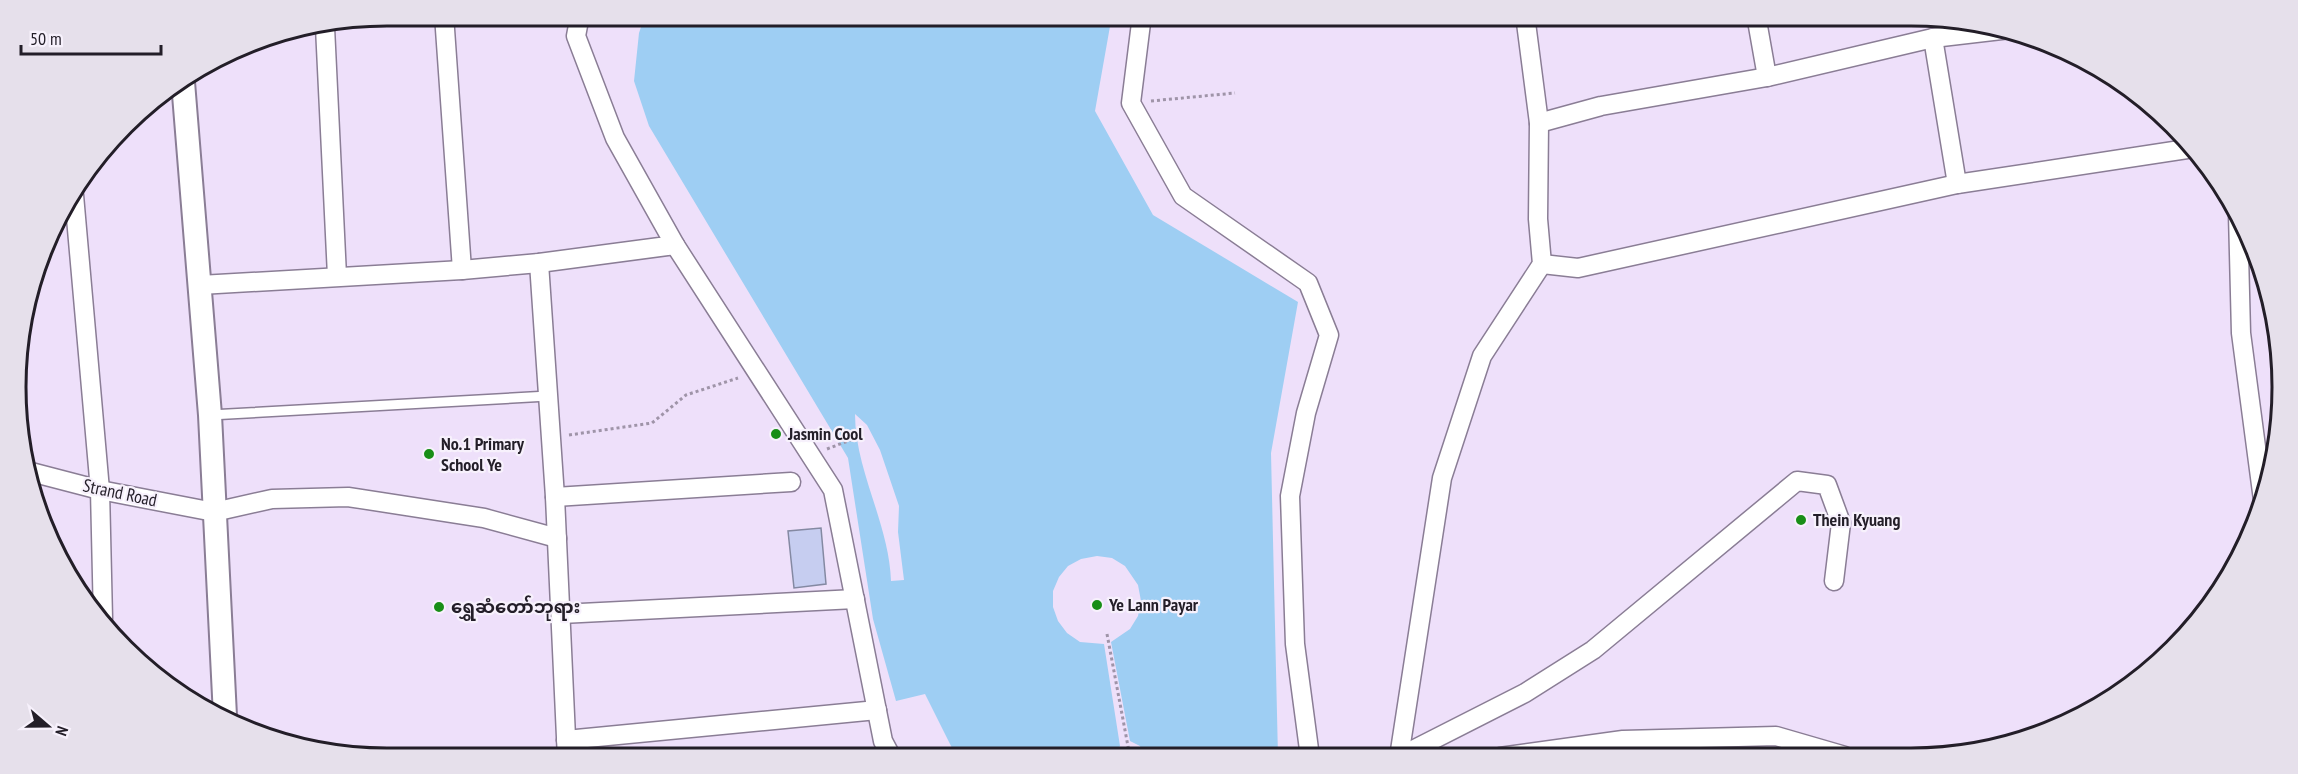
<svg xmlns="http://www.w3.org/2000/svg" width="2298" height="774" font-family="'PT Sans Narrow','Noto Sans Myanmar',sans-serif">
<rect width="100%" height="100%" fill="#eee0fa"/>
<path fill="#9ecef3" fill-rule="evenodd" d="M645,15H1112L1095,111L1153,215L1298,302L1271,453L1278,757L957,758L925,694L896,701L873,619L848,458L649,126L634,81L639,33ZM855,414L867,425L880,450L899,506L898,532L904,580L891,581C889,523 855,471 855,414Z"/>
<path fill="#eee0fa" d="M1097,556L1112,558L1125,566L1138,585L1141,601L1138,616L1130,629L1111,642L1130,741L1140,746L1143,757H1116L1115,753L1120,746L1104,644L1080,642L1067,633L1058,621L1053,607V591L1059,577L1068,566L1081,559Z"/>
<path fill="#c6cdf0" stroke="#8489a2" stroke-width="1.5" d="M821,528L826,584L794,588L788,531Z"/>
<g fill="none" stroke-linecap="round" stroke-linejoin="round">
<defs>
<path id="service" d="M210,415L548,396"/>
<g id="minor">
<path d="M444,15L462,270"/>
<path d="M1142,15L1131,103L1183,196L1308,283L1329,335L1306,413L1290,496L1295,644L1310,757"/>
<path d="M1756,15L1767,77"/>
<path d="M325,27L337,276"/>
<path d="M1933,38L1957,184"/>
<path d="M1539,123L1601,106L1767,77L1933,38L2010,29"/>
<path d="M74,195L100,490L103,619"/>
<path d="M2238,214L2241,333L2263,500"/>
<path d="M675,245L833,490L883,741L892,758"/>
<path d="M539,263L555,497L567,759"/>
<path d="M1542,264L1578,268L1957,184L2187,149"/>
<path d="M200,285L462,270L539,263L675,245L615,138L576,36L580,15"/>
<path d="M27,471L100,490L214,512L272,499L348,497L484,518L557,538"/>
<path d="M555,497L791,482"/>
<path d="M561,614L855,599"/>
<path d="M566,740L877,710"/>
<path d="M1399,757L1442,478L1482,356L1542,264L1538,219L1539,123L1525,15"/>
<path d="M1399,757L1525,693L1593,650L1797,481L1827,485L1841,523L1834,581"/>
<path d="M1500,757L1623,740L1776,736L1845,756"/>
</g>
<path id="tertiary" d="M183,82L210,415L225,716"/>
</defs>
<use href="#service" stroke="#8a7d95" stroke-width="12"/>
<use href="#minor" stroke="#8a7d95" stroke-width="21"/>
<use href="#tertiary" stroke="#8a7d95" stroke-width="26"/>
<g stroke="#9f94a8" stroke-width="3" stroke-dasharray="3 3" stroke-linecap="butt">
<path d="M1151,101L1235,93"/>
<path d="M569,435L652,423L686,395L738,378"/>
<path d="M827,449L861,436"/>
<path d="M1107,634L1130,757"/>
</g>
<use href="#service" stroke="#fff" stroke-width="9"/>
<use href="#minor" stroke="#fff" stroke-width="18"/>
<use href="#tertiary" stroke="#fff" stroke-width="22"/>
</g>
<g fill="#188e17" stroke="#f7f1fc" stroke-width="2">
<circle cx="776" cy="434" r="6"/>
<circle cx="429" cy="454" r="6"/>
<circle cx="1801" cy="520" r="6"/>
<circle cx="1097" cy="605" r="6"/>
<circle cx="439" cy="607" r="6"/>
</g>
<g text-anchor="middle" stroke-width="4.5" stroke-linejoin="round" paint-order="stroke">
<g font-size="18" font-weight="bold" fill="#231e28" stroke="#f7f1fc" text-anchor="start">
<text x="788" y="440">Jasmin Cool</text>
<text x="441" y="450">No.1 Primary<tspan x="441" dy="21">School Ye</tspan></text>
<text x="1813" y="526">Thein Kyuang</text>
<text x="1109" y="611">Ye Lann Payar</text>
<text x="451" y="613">ရွှေဆံတော်ဘုရား</text>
</g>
<g font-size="18" fill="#231e28" stroke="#f7f1fc">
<text transform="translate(120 493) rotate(12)" y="6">Strand Road</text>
</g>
</g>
<path d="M0 0H2298V774H0ZM387 26H1911A361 361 0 0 1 2272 387V387A361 361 0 0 1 1911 748H387A361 361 0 0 1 26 387V387A361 361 0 0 1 387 26Z" fill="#e6e0eb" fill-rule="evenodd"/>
<path fill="none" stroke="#231e28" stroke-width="3" d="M387 26H1911A361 361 0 0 1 2272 387V387A361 361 0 0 1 1911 748H387A361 361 0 0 1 26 387V387A361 361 0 0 1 387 26Z"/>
<g transform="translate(48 726) rotate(110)" stroke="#f7f1fc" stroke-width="4.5" paint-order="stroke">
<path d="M0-4.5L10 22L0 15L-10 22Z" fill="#231e28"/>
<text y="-9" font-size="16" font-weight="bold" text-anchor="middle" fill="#231e28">N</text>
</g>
<path d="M21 45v9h140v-9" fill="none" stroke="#231e28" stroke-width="3"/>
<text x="30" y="45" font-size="18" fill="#231e28" stroke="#f7f1fc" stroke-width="4.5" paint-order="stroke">50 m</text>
</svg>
